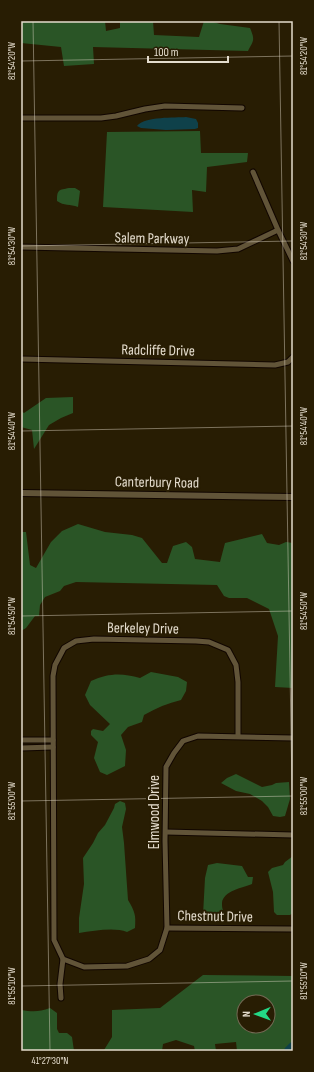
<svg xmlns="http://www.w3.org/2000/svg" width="314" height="1072" font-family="'Sofia Sans Condensed',sans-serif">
<rect width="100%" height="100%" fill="#281d03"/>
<g fill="#2a5526" fill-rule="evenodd">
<path d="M21,21H105L106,31L120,28V21H153L154,35L199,37L204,21H210L220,24L250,28C255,40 254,40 248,51L93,47L94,64L64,66L61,47L21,43Z"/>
<path d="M200,131L201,153H248L247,162L207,167L206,192L192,190L193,212L103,207L107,132Z"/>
<path d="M69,188H75L80,191L78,207C70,204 64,206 57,201C57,189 59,190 69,188Z"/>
<path d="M73,397V413L61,418L49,425L34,449L32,430L21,427V411L24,413L46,398Z"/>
<path d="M78,524L105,532L132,535L142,538L162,563H167L173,546L186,542L192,547L195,559L220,562L225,543L262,534L267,543L279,545L286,542L293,543V688L275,687L278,636L269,609L247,598H229L224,596L217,585L76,582L64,586L60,591L45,597L40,605L39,616H35L26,628L21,631V532H26L30,565L36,568L51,542L62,531Z"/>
<path d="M151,672L178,677L187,682L186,691L181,700C168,703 156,708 144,715L142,722L128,727L121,735L126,750L125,766L107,775L100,772L94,758L98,742L91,735V731L93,729L103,731L110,724L90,705L85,695L91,681C109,673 122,673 140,678Z"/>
<path d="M236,774L262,787L272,785L276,783L289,782L290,799L285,816L280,817L273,816L268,807L262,801L250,794L236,791L221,783L227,778Z"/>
<path d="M120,801L125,803L126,809L122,827L124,843L128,900C135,912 136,915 135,928L127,932C114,927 94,931 79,933V918L84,884L83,858L93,843L98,833L105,825L114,808L115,804Z"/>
<path d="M293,856V913L290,915H277L274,912L273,892L268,872L272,868L283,865L285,862Z"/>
<path d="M217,863L242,866L248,877H253L252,884C242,888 223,891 222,903C222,906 222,908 223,910L217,916L207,918L203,915L205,878L208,865Z"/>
<path d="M203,975L293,976V1051H237L236,1042L215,1044L216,1051H195L194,1046L176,1040L163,1044L162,1051H84L104,1050L112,1037V1010L160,1008ZM244,1002H268V1026H244Z"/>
<path d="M50,1008L57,1013V1029L59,1033H67L72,1037L74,1051H21V1010C33,1012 39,1012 50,1008Z"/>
</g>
<path fill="#0f414a" d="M186,117L196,119L198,123V128L195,129L166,130L141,128L137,126C145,116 175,118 186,117Z"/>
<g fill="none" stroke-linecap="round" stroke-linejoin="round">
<path stroke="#0f414a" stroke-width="10" d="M289,1051L293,1047"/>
<defs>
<g id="minor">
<path d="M21,118H101L116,116L145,109L165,106L242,108"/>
<path d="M253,172L278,230L293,261"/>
<path d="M21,247L217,251L238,249L278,230"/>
<path d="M21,359L275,365L288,362L293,357"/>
<path d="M21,740H53"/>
<path d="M21,748L53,747"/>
<path d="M166,832L293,835"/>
<path d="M167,928L293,929"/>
<path d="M63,959L84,967L127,966L149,959L160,950L167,928L165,841L166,767L174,753L183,741L198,736L293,738"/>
<path d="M61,998L60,984L63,959L54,940L53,676L55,665L64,648L76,641L94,639L196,641L209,642L228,650L236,665L238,682V736"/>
</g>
<path id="tertiary" d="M21,493L293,497"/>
</defs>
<use href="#minor" stroke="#110600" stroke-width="7"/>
<use href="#tertiary" stroke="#110600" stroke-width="8"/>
<use href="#minor" stroke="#615438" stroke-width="5"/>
<use href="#tertiary" stroke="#615438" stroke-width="6"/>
</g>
<path fill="none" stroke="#e4dccd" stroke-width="1" stroke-opacity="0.45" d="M33,21L50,1051M279,21L293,848M21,61L293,56M21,246L293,241M21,431L293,426M21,616L293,611M21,801L293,796M21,986L293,981"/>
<g text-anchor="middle" stroke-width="4" stroke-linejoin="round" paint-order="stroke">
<g font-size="15" fill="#e4dccd" stroke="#281d03">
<text transform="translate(152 238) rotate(1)" y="5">Salem Parkway</text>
<text transform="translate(158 350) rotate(1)" y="5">Radcliffe Drive</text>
<text transform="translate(157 482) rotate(1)" y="5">Canterbury Road</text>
<text transform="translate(143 628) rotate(1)" y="5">Berkeley Drive</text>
<text transform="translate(154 812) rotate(-90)" y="5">Elmwood Drive</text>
<text transform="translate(215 916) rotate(1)" y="5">Chestnut Drive</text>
</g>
</g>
<rect width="314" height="1072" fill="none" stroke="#281d03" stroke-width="44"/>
<g transform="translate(256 1014) rotate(269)"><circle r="19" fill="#281d03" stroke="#736954"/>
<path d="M0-3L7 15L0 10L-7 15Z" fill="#24d886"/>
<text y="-6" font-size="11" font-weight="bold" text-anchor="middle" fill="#e4dccd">N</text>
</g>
<path d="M148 56v6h80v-6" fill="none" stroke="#e4dccd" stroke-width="2"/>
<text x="154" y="56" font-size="12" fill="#e4dccd" stroke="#281d03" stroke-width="3" paint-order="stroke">100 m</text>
<rect x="22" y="22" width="270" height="1028" fill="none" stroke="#e4dccd" stroke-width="1.5"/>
<g font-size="10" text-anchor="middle" fill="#e4dccd">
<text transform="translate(303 56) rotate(-90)" y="4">81°54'20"W</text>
<text transform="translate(11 61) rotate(-90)" y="4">81°54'20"W</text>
<text transform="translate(303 241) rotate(-90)" y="4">81°54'30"W</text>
<text transform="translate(11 246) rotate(-90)" y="4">81°54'30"W</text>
<text transform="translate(303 426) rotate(-90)" y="4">81°54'40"W</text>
<text transform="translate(11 431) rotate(-90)" y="4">81°54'40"W</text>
<text transform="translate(303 611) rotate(-90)" y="4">81°54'50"W</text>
<text transform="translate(11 616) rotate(-90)" y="4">81°54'50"W</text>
<text transform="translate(303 796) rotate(-90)" y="4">81°55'00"W</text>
<text transform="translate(11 801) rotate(-90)" y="4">81°55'00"W</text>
<text transform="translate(303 981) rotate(-90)" y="4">81°55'10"W</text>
<text transform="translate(11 986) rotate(-90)" y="4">81°55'10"W</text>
<text x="50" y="1064">41°27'30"N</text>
</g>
</svg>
